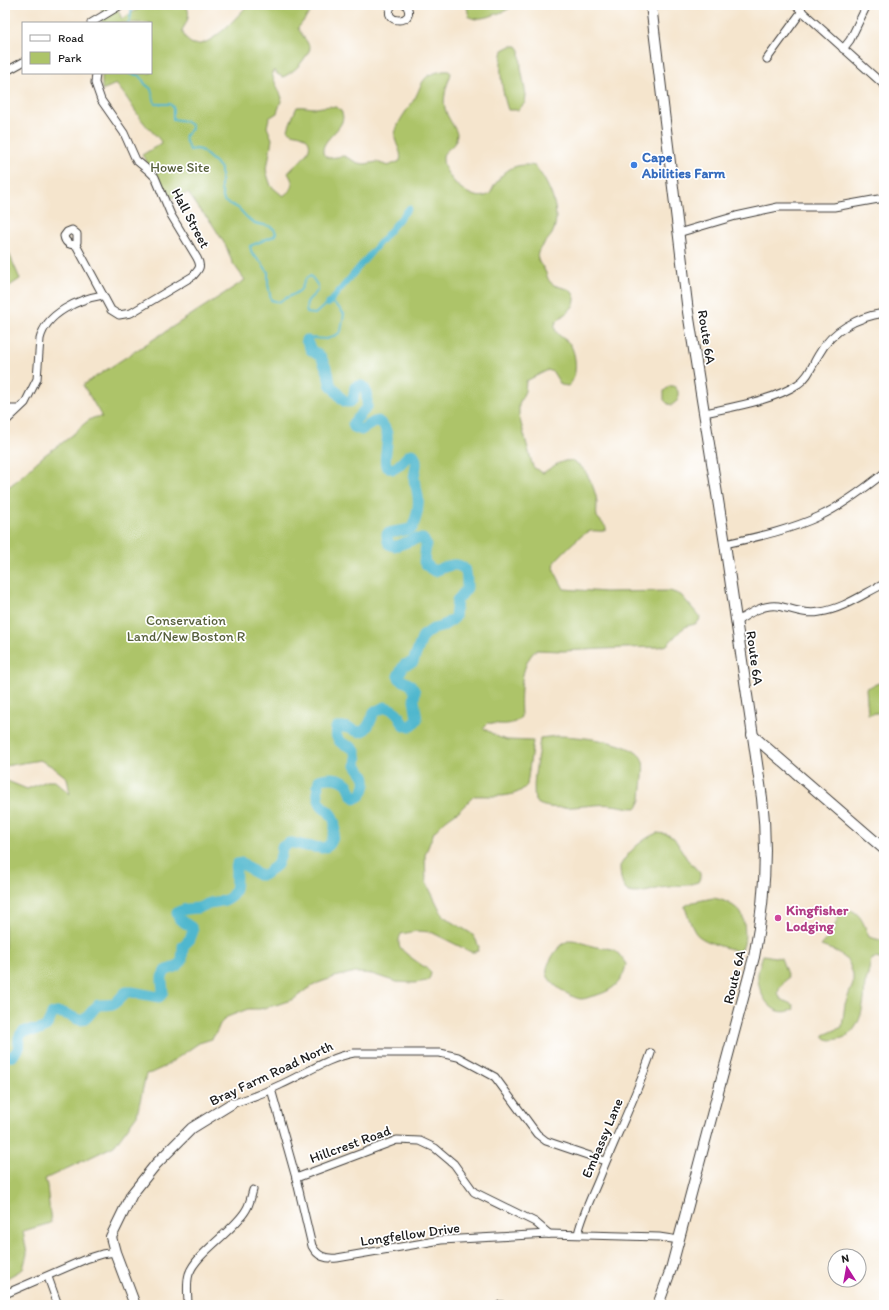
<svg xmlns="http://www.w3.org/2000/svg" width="889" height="1310" font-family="Itim,sans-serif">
<rect width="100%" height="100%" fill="#fff"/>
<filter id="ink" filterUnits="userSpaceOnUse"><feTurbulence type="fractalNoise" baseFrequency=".025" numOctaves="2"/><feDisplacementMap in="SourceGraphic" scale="8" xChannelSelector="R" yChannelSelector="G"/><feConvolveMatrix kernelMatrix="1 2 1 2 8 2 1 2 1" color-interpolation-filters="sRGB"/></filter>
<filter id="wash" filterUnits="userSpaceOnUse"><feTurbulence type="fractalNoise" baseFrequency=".012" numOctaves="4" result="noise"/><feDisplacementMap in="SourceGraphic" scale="16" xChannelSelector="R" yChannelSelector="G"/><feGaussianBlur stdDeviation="0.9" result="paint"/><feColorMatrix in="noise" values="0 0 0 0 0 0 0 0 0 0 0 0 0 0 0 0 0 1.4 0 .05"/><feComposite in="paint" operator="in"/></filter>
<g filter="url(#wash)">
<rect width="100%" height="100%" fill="#f5e5cd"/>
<g fill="#adc469" stroke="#647042">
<path d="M102,5L116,6L122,19L145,5H186C191,14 188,21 182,30C194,69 235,18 248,5H316L298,28C302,36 308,41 310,49C304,61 296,71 283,77L277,74L275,70L272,72C273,81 279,89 282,98L277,113L269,118L267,127L272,139L268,163L266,168L267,174L271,186L283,196C294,188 295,185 288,173C294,165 322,147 303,136C297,133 293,135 288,131C288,127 295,111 297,107C304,106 309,108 316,108C324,107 338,103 342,113C348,127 322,138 323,151C323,155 326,157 329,158L344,156L358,163L365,164L377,162L388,166L400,161C403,151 394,144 395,134C397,121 409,108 415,98C419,91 421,81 428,76C433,73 443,70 449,71L451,73C450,79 447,83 446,89C441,111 448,115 457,133C457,136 456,140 455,142C452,149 442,150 443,159C443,175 468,201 485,196C490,195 491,192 493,188C503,170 515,162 535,166C549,183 563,213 552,234C546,244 533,250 539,262C540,265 543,266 544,269C547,274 547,279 551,283C558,289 570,286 574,295C581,311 551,317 555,329C557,336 566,339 570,344C577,355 578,379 568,386L561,385L553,372L548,370L526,381L525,391L519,404V416L533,467L543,473C549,469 557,463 565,461C583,457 595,487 597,502C597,507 596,512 597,517L606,527V530C601,533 594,529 588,532C576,538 565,551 555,561L554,570L564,589L605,592L670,591L681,595L700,617L699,621L695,624L687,626L681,630L667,645L659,647L624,648L563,651L536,650C519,665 520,697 521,717C513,727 499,724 488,723L483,728L498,737L507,740L533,741L527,785C515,800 492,795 474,796L460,810L446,820L434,832L425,855L426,882L443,916L472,934L476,940L479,947L478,951L475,952H471L431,932L417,931L401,934C399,938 398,943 400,947C403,953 423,966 429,970L431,973L430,977L427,981L414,983L396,982L372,974L361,973H351L335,977L318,983L307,989L294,999L276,1005L260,1009H248L227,1017L220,1024L217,1031L212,1039L199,1043L164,1067L151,1073L146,1074L137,1115L114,1146L45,1179L47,1186L51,1223L23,1231L27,1254L23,1269L9,1277L5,1278V780L27,789L47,781H55L70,794L67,778L53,767L40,760L5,766V489C20,480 32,465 46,454C54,448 63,443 71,436C80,429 89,415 102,417L83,385L245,280L232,262L226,246L211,222L201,211L188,193L172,198L142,155L162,143C156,134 147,128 141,119C132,107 126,95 116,84L102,90V73H151V23H102Z"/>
<path d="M468,5H515L505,11L488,17L475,19L469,17L467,7Z"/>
<path d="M511,46H517L520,50L521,68L526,95L525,103L518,110H508C502,92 498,68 503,50Z"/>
<path d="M5,244L20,279L5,289Z"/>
<path d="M669,386H674L678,391V400L672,405L668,404L664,400V391Z"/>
<path d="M884,681V712L868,714L866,688Z"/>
<path d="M557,736C575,736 637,741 643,761C645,768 641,791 641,800L637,808C628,808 620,806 612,805C593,802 548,815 535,801C532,779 538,759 540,738Z"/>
<path d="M657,833L666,834L674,838L687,859L700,873V878L698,882C686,886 674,886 661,888C652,890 638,895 629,892C621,889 620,873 620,866C628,852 642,839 657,833Z"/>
<path d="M713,898C722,899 738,906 742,915C745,921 746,942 743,947C742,949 740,950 738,951C727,948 701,942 695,932C690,925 689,916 685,908V906L693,902Z"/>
<path d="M844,910C860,908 864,925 869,937L884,941V960L875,958L871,960C870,965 869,970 868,975C867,978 866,981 865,984C864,989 865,995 864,1000C862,1015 856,1037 838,1039C833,1040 828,1041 824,1037V1035L842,1027L845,1004L853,984V974L849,963L844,957L835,951L821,946L831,935L838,918Z"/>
<path d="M570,940C579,940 584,944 592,946C612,951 612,943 626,964C623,983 611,992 593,996C589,997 586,999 581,999C571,998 549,984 547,974C546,969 548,964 551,959C555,951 561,944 570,940Z"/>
<path d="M763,955L781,958L788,977L779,989L778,994L781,999L793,1005L794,1009C772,1021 756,992 758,973C759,966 761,961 763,955Z"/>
</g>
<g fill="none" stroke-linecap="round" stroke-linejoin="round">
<g stroke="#50b7ce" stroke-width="2">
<path d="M128,23L130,20L132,7"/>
<path d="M130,73V74L138,75L141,77L145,84L151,89L155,104H170L173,107V119L185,121L191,125L192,129L185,135L186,142L190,150L197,149L201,150L219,166L221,169V189L224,201C228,204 233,205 238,208C244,213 247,220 255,223C262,226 273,223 276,233L274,236L250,246L252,254L261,262L268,272V284L271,300L279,302C285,297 297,295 301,289C305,283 303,278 311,276L318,286V290C311,300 304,298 307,313L315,314L325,305L332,303L339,308L344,314L341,331L338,334L327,339L310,338L306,340"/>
</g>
<path stroke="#50b7ce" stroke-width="6" d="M328,304L409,208"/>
<path stroke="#50b7ce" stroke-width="11" d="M5,1057L13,1056C14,1054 18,1051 18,1049C20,1044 17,1038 21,1034C30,1024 44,1041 52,1014C66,1008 77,1024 85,1019C90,1015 93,1009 98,1005C117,1005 113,1005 126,992H132L159,997C166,992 161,985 162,977C163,975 164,973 165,971L177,966L182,961L183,946L190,939L193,931L191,927L179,919L177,913C182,908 191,909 198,908C202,907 206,904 210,903C219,901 230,902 234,892C238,883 234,873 237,864L242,863L258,875H264L277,865L281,855L282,847L289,843H293L306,846L322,848C328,847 330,845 332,840C336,829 337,820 328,811C325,809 322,808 321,805C317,797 317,787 319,780C328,777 340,777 347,784C350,787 351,792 352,796L356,798C361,796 363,793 364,788C368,777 362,774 356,765C361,736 334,754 336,728C353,721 362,749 374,712L385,707C397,710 399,715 404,726H412L417,719L414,700L415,692L411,685L400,679L398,676L404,665L413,662L423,636L433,629L441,627L452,620L455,617L457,601L467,588C467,584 467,577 466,572C460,559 444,567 435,571L431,569L424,562L426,544L423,539C422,539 417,539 416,539C406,540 387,557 387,534C393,530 404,532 412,528C417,517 420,503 417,491C417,487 414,484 414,479C414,471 419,464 414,455L411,454C404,458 401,466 393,469L386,466C382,451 396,433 378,421L374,422L361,430L354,427L353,423L367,407C367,399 368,381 355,387L353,399L350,402H346L343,400L330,384L328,372L321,357L311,350L306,340"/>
</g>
</g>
<g filter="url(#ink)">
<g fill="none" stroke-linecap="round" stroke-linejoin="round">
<defs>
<g id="street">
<path d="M392,5C379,25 419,25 406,5"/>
<path d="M795,5L884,85"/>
<path d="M91,23L121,5"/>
<path d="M843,49L850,40L867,5"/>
<path d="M767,59L802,11"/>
<path d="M5,72L23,62"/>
<path d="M678,233L736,216L778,207H834L884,198"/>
<path d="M76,245C70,245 65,243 64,236L67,232L72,230L77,234V242L76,245L111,310L119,315L131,313L193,276C199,269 202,267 197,258L171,215L155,177L149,171L136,160L124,133L101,100L95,83L96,73"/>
<path d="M5,409H17"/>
<path d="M705,413C732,407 775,400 798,384C809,377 812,365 819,354C832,330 858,317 884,313"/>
<path d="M5,422L25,403L37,379L40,339C46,313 79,299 103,295"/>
<path d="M725,544C757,537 790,530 820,516C843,505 864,489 884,473"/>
<path d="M736,622C748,614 763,604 778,606C793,609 805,615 820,612C843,609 863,594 884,584"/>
<path d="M271,1089L296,1178L312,1246C318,1257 326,1259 337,1258L441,1240L549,1234L659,1237L679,1240"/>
<path d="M231,1104C248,1099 264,1093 280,1085C305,1074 327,1058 354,1053H440L458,1057L495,1077L537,1134L546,1141L605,1161"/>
<path d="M296,1178L397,1140L420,1141L435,1148L454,1164L474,1192L535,1222L549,1234"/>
<path d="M578,1234C583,1213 593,1194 601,1174C617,1134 637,1094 651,1053"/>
<path d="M48,1277L58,1305"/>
<path d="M5,1294L86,1259L102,1254L115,1252"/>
<path d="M188,1305C188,1295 186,1284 189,1274C196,1253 234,1231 246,1210C250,1204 251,1196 253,1190"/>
<path d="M500,1305H502"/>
</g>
<g id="secondary">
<path d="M651,5L688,312L725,544L762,798C768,849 764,906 754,957L671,1269L658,1305"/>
<path d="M752,735L884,849"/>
<path d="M135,1305L115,1252L111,1237L132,1194L156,1164L192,1128L231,1104"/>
</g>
</defs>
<use href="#street" stroke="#3d3a37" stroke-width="9"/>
<use href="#secondary" stroke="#3d3a37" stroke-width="12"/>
<use href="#street" stroke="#fff" stroke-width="7"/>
<use href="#secondary" stroke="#fff" stroke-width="10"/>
</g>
</g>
<circle fill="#3f7fe0" stroke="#fff" stroke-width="1.5" cx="634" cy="165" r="4"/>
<circle fill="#d1479c" stroke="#fff" stroke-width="1.5" cx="778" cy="918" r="4"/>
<g text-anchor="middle" stroke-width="3.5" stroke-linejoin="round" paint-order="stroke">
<g font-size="14" font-weight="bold" fill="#366cbe" stroke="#fff" text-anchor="start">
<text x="642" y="162">Cape<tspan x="642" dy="16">Abilities Farm</tspan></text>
</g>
<g font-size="14" fill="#565f3b" stroke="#fff">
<text x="180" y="172">Howe Site</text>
<text x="186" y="625">Conservation<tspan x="186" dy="16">Land/New Boston R</tspan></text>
</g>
<g font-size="14" fill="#1c1c1c" stroke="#fff">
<text transform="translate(191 218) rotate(62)" y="5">Hall Street</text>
<text transform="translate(707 337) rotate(81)" y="5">Route 6A</text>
<text transform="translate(755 658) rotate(82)" y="5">Route 6A</text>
<text transform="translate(734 977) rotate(-76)" y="5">Route 6A</text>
<text transform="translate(271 1073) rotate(-25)" y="5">Bray Farm Road North</text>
<text transform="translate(602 1138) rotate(-67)" y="5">Embassy Lane</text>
<text transform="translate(350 1144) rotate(-20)" y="5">Hillcrest Road</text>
<text transform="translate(410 1234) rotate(-8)" y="5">Longfellow Drive</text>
</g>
<g font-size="14" font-weight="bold" fill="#b23c85" stroke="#fff" text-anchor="start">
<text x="786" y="915">Kingfisher<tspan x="786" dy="16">Lodging</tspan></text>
</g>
</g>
<rect width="889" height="1310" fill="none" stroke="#fff" stroke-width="20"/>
<rect x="22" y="22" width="130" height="52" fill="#ffffff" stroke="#a4a4a4"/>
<rect x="30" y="35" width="20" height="6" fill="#ffffff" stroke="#a4a4a4"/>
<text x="58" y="42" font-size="12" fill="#1c1c1c">Road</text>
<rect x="30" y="52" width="20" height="12" fill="#adc469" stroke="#a4a4a4"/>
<text x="58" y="62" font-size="12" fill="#1c1c1c">Park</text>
<g transform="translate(847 1268) rotate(349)"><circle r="19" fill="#ffffff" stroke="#a4a4a4"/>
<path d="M0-3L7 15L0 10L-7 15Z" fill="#b5179e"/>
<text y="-6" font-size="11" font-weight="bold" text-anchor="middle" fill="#1c1c1c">N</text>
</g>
</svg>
